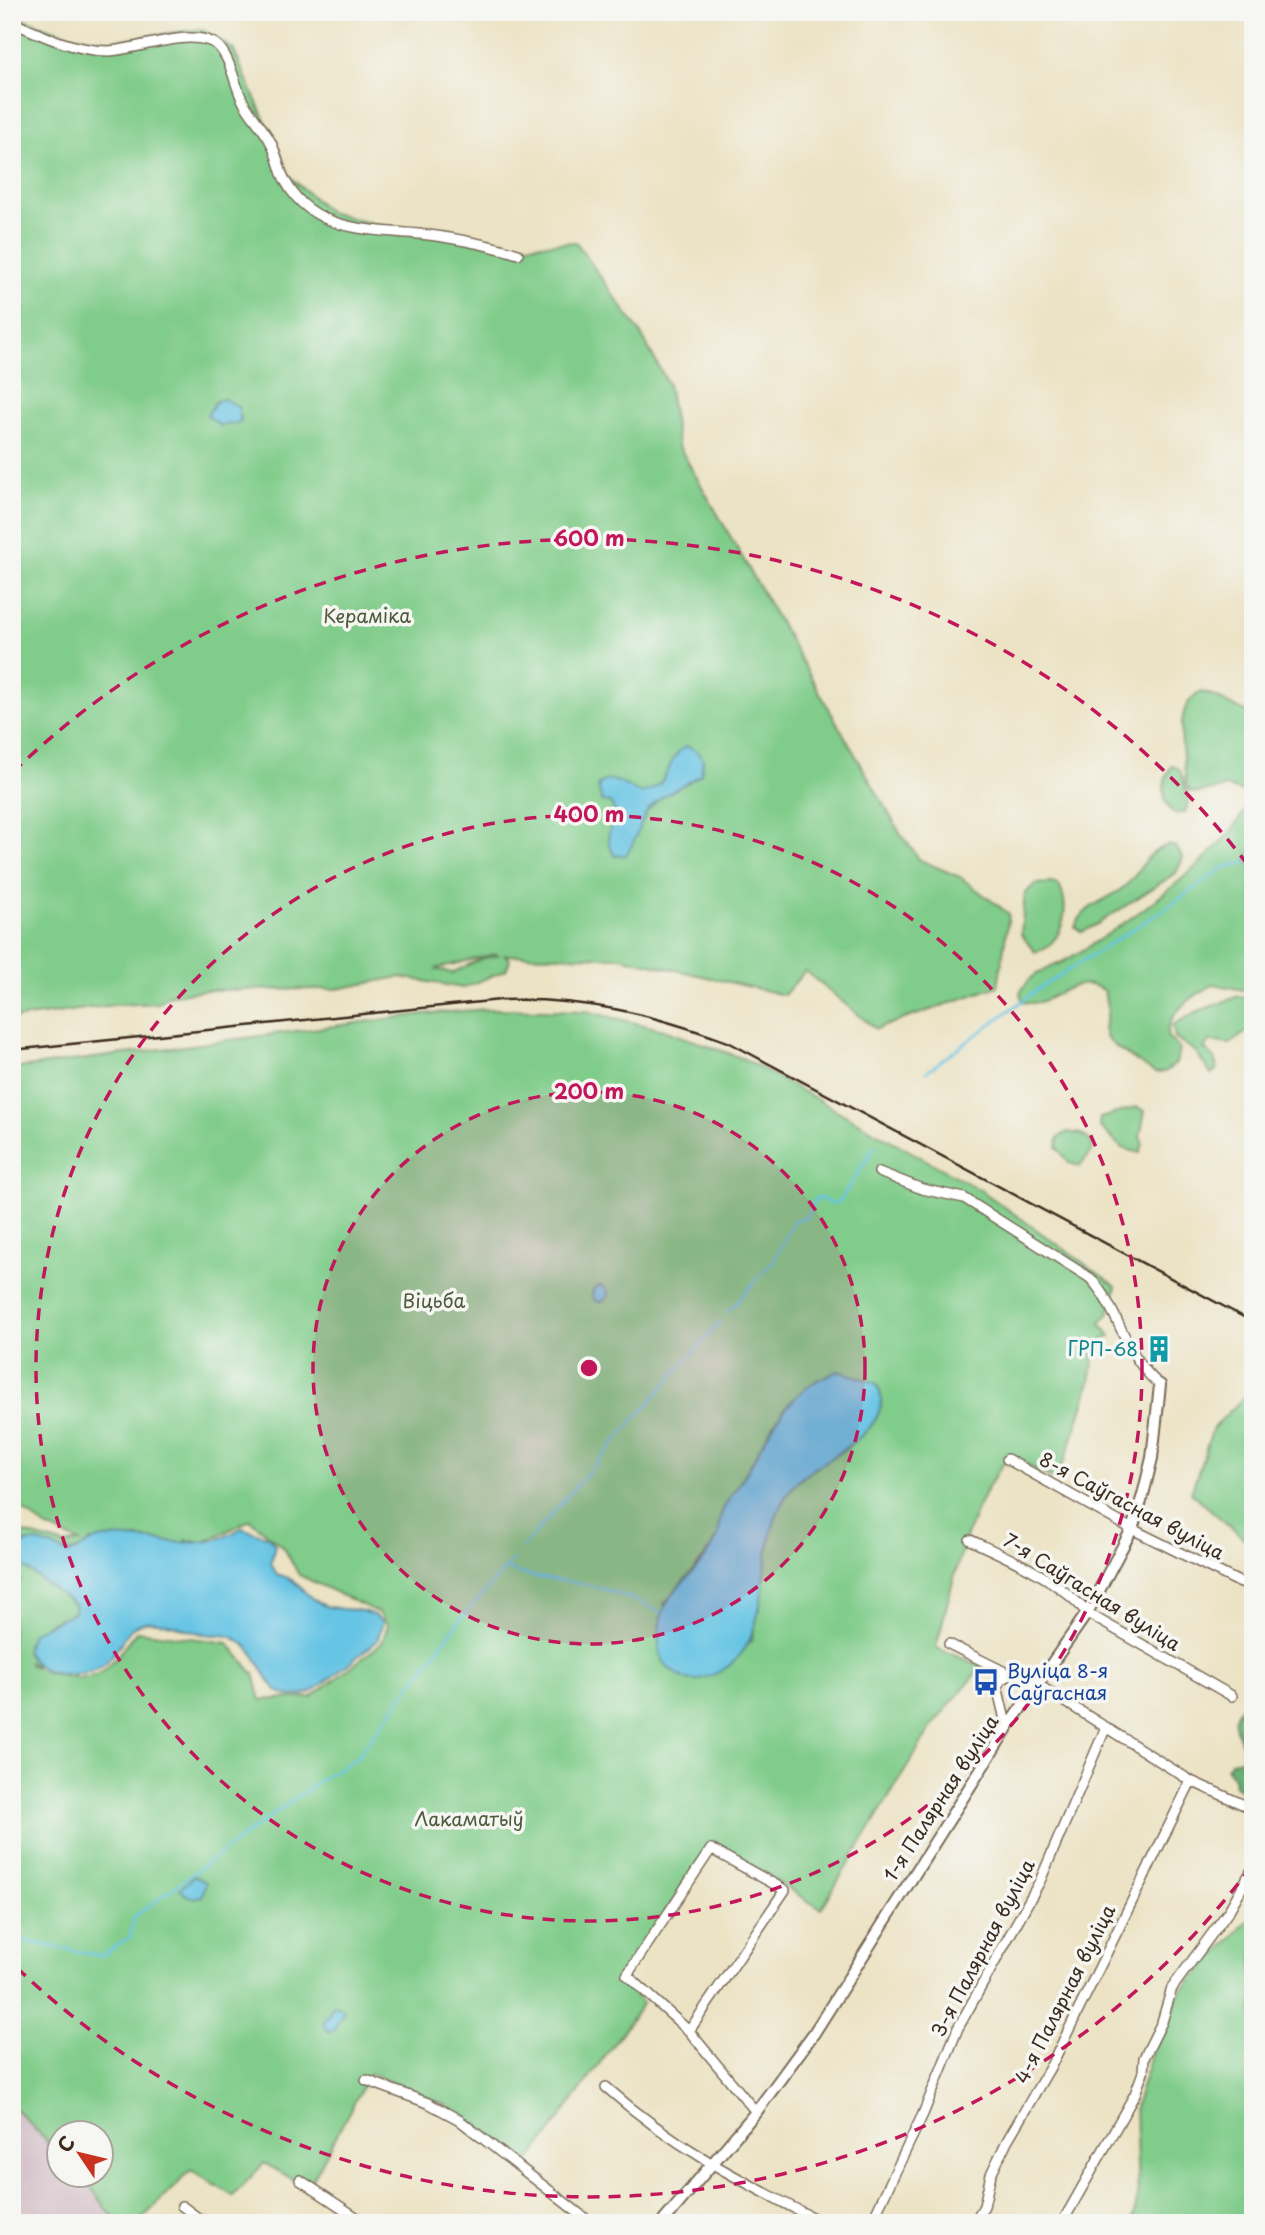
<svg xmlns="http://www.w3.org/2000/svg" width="1265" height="2235" font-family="'Playpen Sans',sans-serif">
<rect width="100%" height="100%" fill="#f6f6f2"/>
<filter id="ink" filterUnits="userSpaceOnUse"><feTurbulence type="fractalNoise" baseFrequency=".0143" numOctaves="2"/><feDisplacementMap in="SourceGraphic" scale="14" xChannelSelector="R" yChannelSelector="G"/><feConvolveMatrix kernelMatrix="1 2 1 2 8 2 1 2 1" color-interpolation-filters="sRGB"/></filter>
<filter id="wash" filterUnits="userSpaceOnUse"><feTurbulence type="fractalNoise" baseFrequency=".00686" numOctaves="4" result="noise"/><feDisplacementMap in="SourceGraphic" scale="28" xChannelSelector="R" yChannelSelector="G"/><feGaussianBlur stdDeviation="1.57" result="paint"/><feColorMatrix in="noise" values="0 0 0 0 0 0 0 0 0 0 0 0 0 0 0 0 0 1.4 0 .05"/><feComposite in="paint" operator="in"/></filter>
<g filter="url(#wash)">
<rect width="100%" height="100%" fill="#ece3c5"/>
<path fill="#d2bdc6" d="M12,2105L59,2154L60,2176H83L117,2223H22L12,2201Z"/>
<g fill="#80cc8a" stroke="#5e7b54" stroke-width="2" fill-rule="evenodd">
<path d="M12,15L73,36L111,41L201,29L233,49L290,177L329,212L381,226L506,246L576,242L641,334L668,384L678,445L900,833L920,860L960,877L1009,914L998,986L876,1029L805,971L784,995L620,957L505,955L510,960L506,970L463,988L400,977L337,989L205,990L167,996L159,1003L114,1005L12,1019ZM494,954L499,955L481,959L452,973L435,969Z"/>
<path d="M1200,692C1219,694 1233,710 1253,714V849L1246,862L1253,867V992L1214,984C1192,997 1169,1010 1167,1036L1180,1049L1176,1063L1165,1072L1155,1073L1120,1050L1107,1039L1104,1028L1108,1011L1104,991C1072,969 1053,1010 1023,1002L1020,993C1033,970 1044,972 1066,960C1114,933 1233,851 1249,800L1245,792L1227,787L1198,793L1189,791L1186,782C1184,754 1171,708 1200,692Z"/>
<path d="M1172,765L1180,770L1189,801L1185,812L1174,814C1160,799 1161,783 1172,765Z"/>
<path d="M1168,845L1176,847L1183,858L1176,873L1096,925L1082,932L1075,927C1085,903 1107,902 1125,886C1144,870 1141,855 1168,845Z"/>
<path d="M1051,883L1059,885C1071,909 1063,944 1035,952L1021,934L1025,893L1036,884Z"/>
<path d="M1239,996L1253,998V1032L1248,1031L1229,1044L1210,1041L1204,1048L1215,1059L1217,1070L1211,1074L1195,1051L1175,1038L1173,1025L1196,1012Z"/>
<path d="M487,1009L586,1011L664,1030L744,1059L982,1191L1116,1286L1109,1313L1100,1323L1110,1336L1092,1346C1101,1369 1066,1454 1057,1481L1010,1456C967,1504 952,1587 936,1648L982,1666L932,1726L821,1909L718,1844L706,1851L622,1981L643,2003L525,2167L448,2106L370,2073L308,2188L264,2163L233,2196L191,2170L138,2223H117L83,2176H102V2134H60L59,2154L12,2105V1589L22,1580L12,1586V1526L16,1531L65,1545L80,1542L47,1528L12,1502V1069L424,1014ZM859,1378L876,1383C903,1429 820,1457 795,1484C757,1526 766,1590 751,1642L664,1604L707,1554L718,1535L721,1515L774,1424ZM250,1520L284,1548L299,1575L379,1613L388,1625L382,1643L312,1697L261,1700L254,1674L228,1643L137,1631C128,1641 111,1667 100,1673C83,1683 45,1674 30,1665L29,1662L37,1667L25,1651L49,1623L74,1612L75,1605L17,1557L18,1548L24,1542C51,1542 69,1564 91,1541L136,1538L193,1544L185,1540L204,1542Z"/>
<path d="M1137,1107L1145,1111L1140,1137L1143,1144L1140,1153L1122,1148L1099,1126L1100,1118Z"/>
<path d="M1067,1132L1081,1134L1092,1142L1091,1153L1080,1166L1069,1163L1057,1147L1058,1138Z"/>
<path d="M1253,1388V1546L1191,1493L1213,1428Z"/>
<path d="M1253,1574V1668L1246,1632Z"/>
<path d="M1253,1915V2223H1132L1138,2196L1135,2107L1152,2052L1181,1991Z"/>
</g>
<path fill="#68b076" stroke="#526d4a" stroke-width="2" d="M1249,1700L1253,1702V1712L1249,1716L1253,1728V1791L1244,1792L1235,1786L1234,1777L1226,1768L1231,1761L1242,1759C1247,1735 1218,1723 1249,1700Z"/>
<g fill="#66c4e4" stroke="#507781" stroke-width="2">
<path d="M12,293L21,296L24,307L19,342L12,347Z"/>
<path d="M224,399L238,407L241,422L220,426L207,415L216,401Z"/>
<path d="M686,746L696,750L703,760L701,774C683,787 664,792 649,809C639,822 637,840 626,855L615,856C596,827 626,824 610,803L602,802L598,786C611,771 626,788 641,793C674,785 664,759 686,746Z"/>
<circle cx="600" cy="1294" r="8"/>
<path d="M839,1371L876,1383C902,1429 822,1457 796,1483C742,1539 791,1657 700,1679C690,1682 679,1677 671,1670C663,1664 659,1652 659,1642C656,1584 701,1581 718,1535C720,1528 719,1520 721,1514C727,1499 738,1487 746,1473C769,1432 790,1385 839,1371Z"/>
<path d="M241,1528L269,1537L275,1545L271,1563L277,1575C298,1576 303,1598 326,1606C346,1612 367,1606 383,1622L377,1641L314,1691C262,1713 270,1655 236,1639C225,1633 215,1636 204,1634C189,1631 173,1624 158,1622C110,1615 131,1679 63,1674C43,1672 37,1667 25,1651L32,1633L74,1612L75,1605L20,1564L17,1557L18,1548C33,1534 53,1548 69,1554C82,1550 89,1540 103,1538C150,1533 199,1557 241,1528Z"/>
<path d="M194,1876L206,1882L202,1896C192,1899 187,1897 180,1889Z"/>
<path d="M334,2004L344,2010L334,2030L329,2032L323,2024Z"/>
</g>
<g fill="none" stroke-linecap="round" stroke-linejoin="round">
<g stroke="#66c4e4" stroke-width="2.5">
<path d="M926,1072L1037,990L1168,907L1223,868L1253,860"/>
<path d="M728,1312L775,1259L794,1220L806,1218L817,1197L832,1204L840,1201L875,1146"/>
<path d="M522,1548L720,1322"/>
<path d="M506,1568C534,1581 566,1579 596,1587C619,1594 641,1601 661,1613"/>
<path d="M12,1950L20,1940L101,1956L130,1937L134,1917L320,1780L356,1758L460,1620L513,1560"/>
</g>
</g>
</g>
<g filter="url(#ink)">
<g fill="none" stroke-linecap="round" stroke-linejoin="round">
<defs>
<g id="minor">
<path d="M12,22C42,36 76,51 109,51C137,50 195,26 218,46C231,59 234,83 242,99C249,114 261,125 269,139C275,149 278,162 282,174C308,235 374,229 429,235C458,239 490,245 518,254"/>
<path d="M879,1172L922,1189L964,1198L1090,1278C1120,1310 1124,1356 1160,1385"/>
<path d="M1007,1459L1132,1529L1241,1583"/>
<path d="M970,1540C1009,1558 1059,1579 1087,1613L1232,1696"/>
<path d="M949,1644L1011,1675L1037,1684L1191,1781L1253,1809"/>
<path d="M1007,1728L997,1686L1002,1679L1011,1675"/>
<path d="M689,2031L785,1890L711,1849L627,1975L689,2031L756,2112"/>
<path d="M366,2080L428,2103L458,2119L591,2223"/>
<path d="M606,2087C675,2148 743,2182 823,2223"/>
<path d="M300,2180L365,2223"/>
<path d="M182,2206L205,2223"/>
<path d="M12,2213L16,2223"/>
<path d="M871,2223L923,2114L958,2028L1040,1881L1106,1727"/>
<path d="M974,2223L984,2206L991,2174L1007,2141L1052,2064L1191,1781"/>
<path d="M1062,2223L1135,2094L1143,2072L1144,2058L1162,2022L1172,1988L1228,1912L1253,1868"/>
</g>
<path id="tertiary" d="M662,2223L756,2112L814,2033L1007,1728L1087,1613L1132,1529L1143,1495L1152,1458L1160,1385"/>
</defs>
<use href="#minor" stroke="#796b58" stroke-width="12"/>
<use href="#tertiary" stroke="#796b58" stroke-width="14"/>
<use href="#minor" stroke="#fff" stroke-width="9"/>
<use href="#tertiary" stroke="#fff" stroke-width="10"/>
<path stroke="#3b2a1e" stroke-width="2.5" d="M12,1050L500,1000C582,997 653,1014 730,1043L1253,1322"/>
</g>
</g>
<circle cx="589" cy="1368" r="276" fill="#c2185b" fill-opacity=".12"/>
<g fill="none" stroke="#c2185b" stroke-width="3.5" stroke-dasharray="12 9">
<circle cx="589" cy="1368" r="276"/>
<circle cx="589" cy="1368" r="553"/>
<path d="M1251 1867A829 829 0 0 1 13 1964M13 772A829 829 0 0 1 1251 869"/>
</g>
<defs>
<symbol id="building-bare" viewBox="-9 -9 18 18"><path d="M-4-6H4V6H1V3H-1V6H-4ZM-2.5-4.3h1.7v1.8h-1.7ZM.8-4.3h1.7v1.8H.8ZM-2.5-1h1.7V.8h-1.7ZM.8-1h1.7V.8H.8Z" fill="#0f9aa8" stroke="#f6f6f2" stroke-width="2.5" paint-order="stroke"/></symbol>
<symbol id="bus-bare" viewBox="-9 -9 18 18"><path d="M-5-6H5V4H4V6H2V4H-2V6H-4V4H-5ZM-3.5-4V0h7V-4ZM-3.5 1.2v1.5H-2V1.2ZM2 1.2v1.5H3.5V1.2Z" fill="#1a4fb4" stroke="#f6f6f2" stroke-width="2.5" paint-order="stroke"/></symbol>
</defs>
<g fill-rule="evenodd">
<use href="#building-bare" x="1140" y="1330" width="38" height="38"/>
<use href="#bus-bare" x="967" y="1663" width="38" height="38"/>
</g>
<g text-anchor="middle" stroke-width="7" stroke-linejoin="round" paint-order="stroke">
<g font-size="19" fill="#505b3e" stroke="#f6f6f2">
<text x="367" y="623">Кераміка</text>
<text x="434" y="1308">Віцьба</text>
<text x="469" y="1826">Лакаматыў</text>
</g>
<g font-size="19" fill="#0d838f" stroke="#f6f6f2" text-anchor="end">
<text x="1138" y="1356">ГРП-68</text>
</g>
<g font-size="19" fill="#3b2a1e" stroke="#f6f6f2">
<text transform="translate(1132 1506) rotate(28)" y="7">8-я Саўгасная вуліца</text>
<text transform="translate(1092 1592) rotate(32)" y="7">7-я Саўгасная вуліца</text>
<text transform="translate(941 1798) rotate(-57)" y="7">1-я Палярная вуліца</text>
<text transform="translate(983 1948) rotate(-62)" y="7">3-я Палярная вуліца</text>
<text transform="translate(1065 1994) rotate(-63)" y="7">4-я Палярная вуліца</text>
</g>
<g font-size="19" fill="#164399" stroke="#f6f6f2" text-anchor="start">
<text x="1007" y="1678">Вуліца 8-я<tspan x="1007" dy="22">Саўгасная</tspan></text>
</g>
</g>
<circle cx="589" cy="1368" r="10" fill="#c2185b" stroke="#f6f6f2" stroke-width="3.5"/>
<g font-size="21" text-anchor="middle" font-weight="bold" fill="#c2185b" stroke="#f6f6f2" stroke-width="7" stroke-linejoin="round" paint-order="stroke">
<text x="589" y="546">600 m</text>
<text x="589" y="822">400 m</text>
<text x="589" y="1099">200 m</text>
</g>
<rect width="1265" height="2235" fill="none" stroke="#f6f6f2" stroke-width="42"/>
<g transform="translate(80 2154) rotate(305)"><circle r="33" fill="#f6f6f2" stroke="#aba49d" stroke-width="2"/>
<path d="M0-5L12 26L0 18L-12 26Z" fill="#c8321e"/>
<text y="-10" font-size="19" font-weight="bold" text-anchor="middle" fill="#3b2a1e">С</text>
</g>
</svg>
